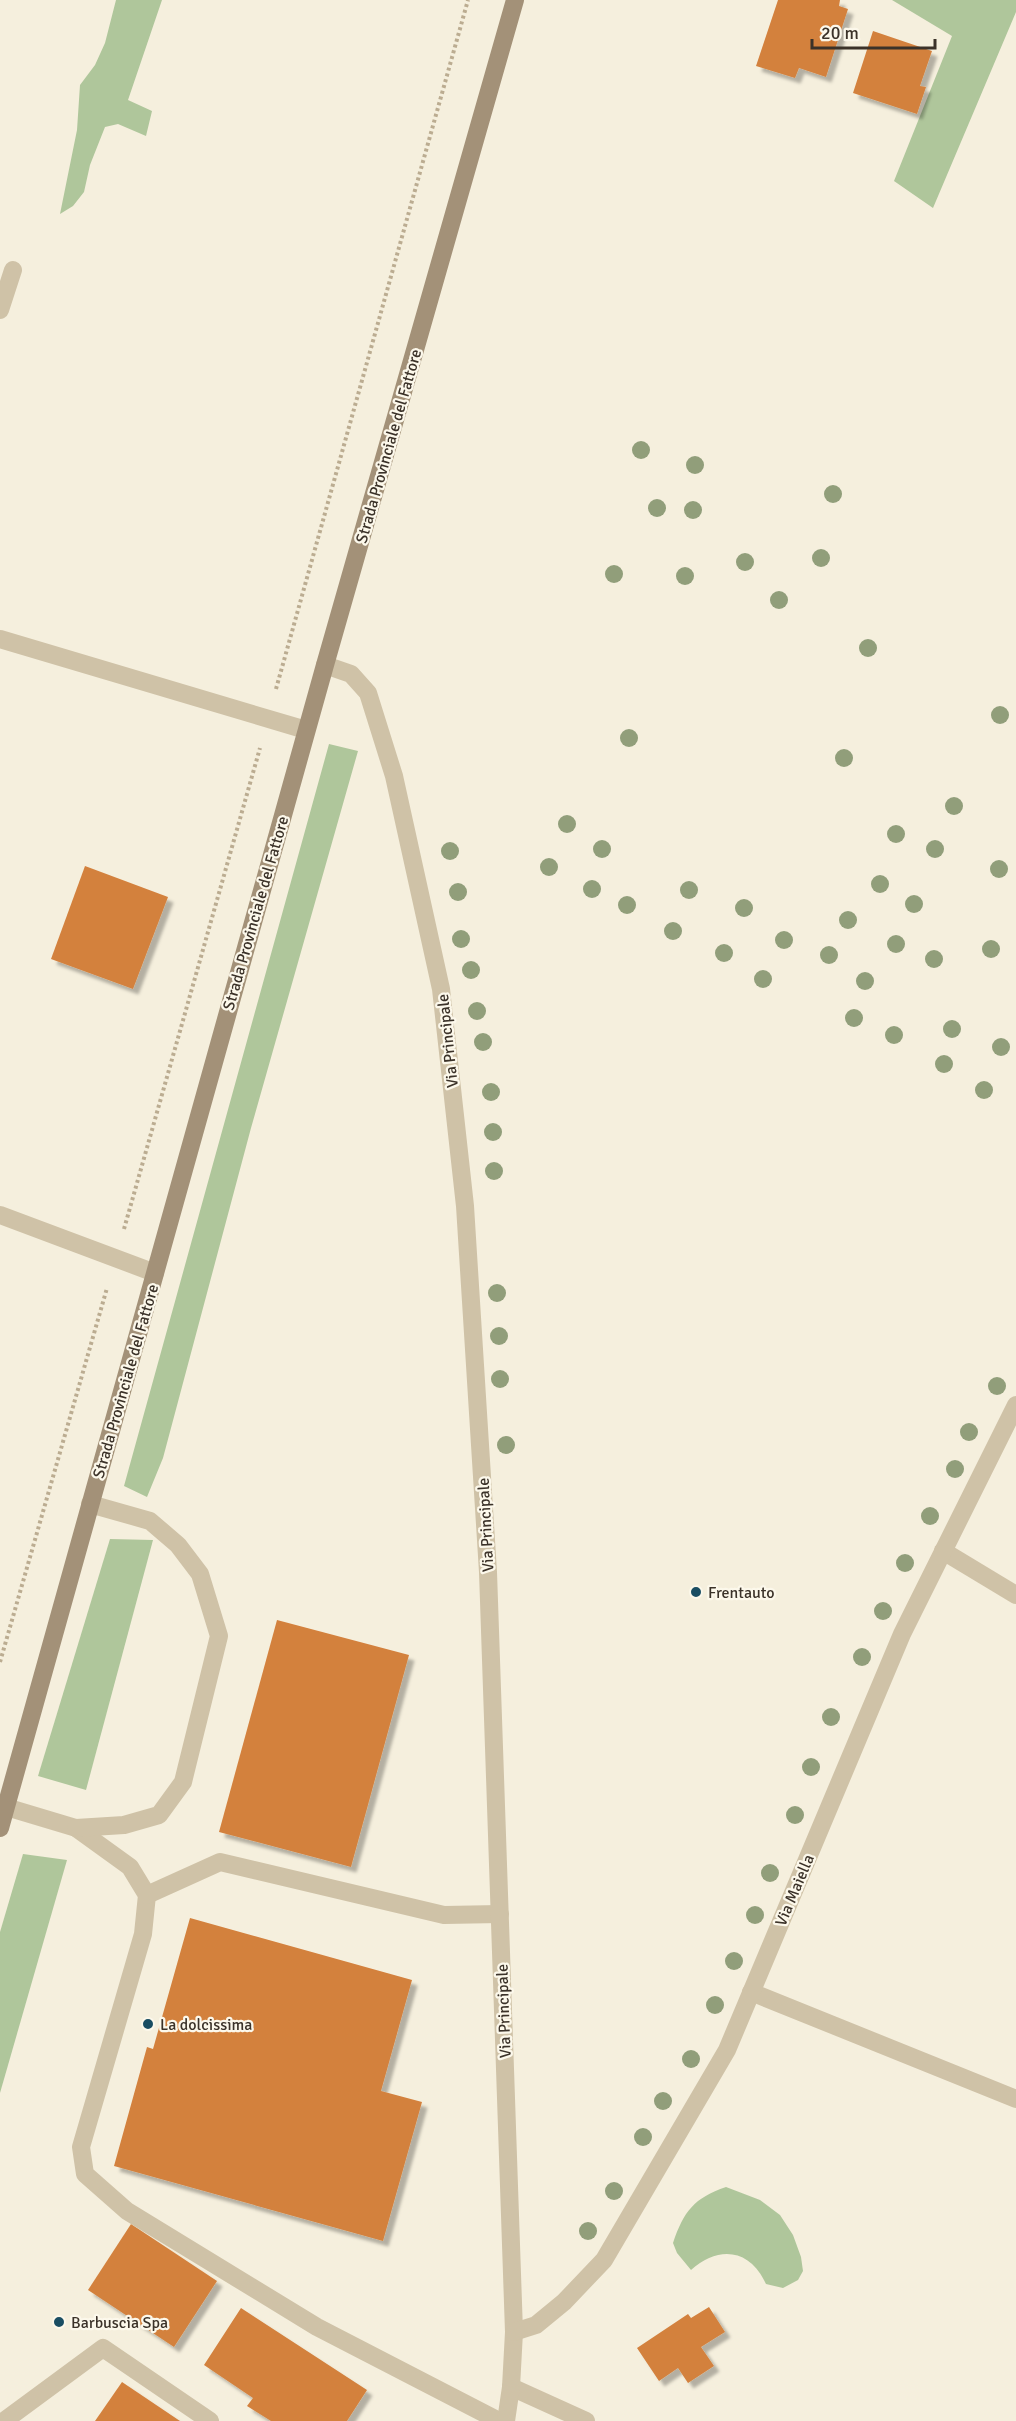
<svg xmlns="http://www.w3.org/2000/svg" width="1016" height="2421" font-family="Signika,sans-serif">
<defs>
<filter id="shadow"><feDropShadow dx="5.5" dy="5.5" stdDeviation="1.5" flood-color="#0004"/></filter>
</defs>
<rect width="100%" height="100%" fill="#f5efdd"/>
<g fill="#afc69b">
<path d="M116,0H162L128,100L152,111L146,136L118,124L105,127L90,165L84,192L73,206L60,214L77,130L80,85L95,65L105,43Z"/>
<path d="M892,0H1016V12L933,208L894,181L952,36Z"/>
<path d="M329,744L358,751L251,1128L163,1458L147,1497L124,1486Z"/>
<path d="M110,1539L153,1540L86,1790L38,1776Z"/>
<path d="M23,1854L67,1860L0,2093V1932Z"/>
<path d="M726,2187L760,2200L780,2215L793,2235L801,2257L803,2271L798,2280L783,2288L766,2284C750,2249 719,2245 691,2270L677,2253L673,2243C684,2211 694,2198 726,2187Z"/>
</g>
<g fill="#d3813e" filter="url(#shadow)">
<path d="M778,0H840L839,6L848,9L826,77L799,68L795,78L756,66Z"/>
<path d="M873,31L932,51L920,86L926,87L917,114L853,93Z"/>
<path d="M85,866L168,897L133,989L51,959Z"/>
<path d="M277,1620L409,1655L351,1867L219,1832Z"/>
<path d="M190,1918L412,1980L381,2091L422,2102L383,2241L114,2166L147,2047L153,2049Z"/>
<path d="M131,2224L217,2281L174,2347L88,2290Z"/>
<path d="M709,2307L725,2332L701,2347L714,2366L688,2383L678,2368L659,2381L637,2348L688,2314L691,2318Z"/>
<path d="M241,2308L367,2390L347,2421H271L247,2406L253,2398L204,2365Z"/>
<path d="M122,2382L180,2421H95Z"/>
</g>
<g fill="none" stroke-linecap="round" stroke-linejoin="round">
<g stroke="#bbac91" stroke-width="4" stroke-dasharray="3 3" stroke-linecap="butt">
<path d="M276,689L468,0"/>
<path d="M124,1229L260,748"/>
<path d="M0,1662L107,1288"/>
</g>
<g stroke="#cfc2a7" stroke-width="18">
<path d="M0,310L13,270"/>
<path d="M0,639L306,730"/>
<path d="M0,1215L155,1273"/>
<path d="M6,1807L76,1828L130,1867L147,1895L143,1934L81,2147L85,2174L127,2211L317,2327L499,2421"/>
<path d="M76,1828L124,1825L159,1815L183,1782L219,1636L200,1574L178,1545L150,1521L90,1504"/>
<path d="M147,1895L220,1862L444,1915L500,1914"/>
<path d="M511,2387L586,2421"/>
<path d="M4,2421L103,2348L210,2421"/>
</g>
<g stroke="#cfc2a7" stroke-width="18">
<path d="M325,665L351,674L368,693L394,776L441,989L465,1206L488,1572L514,2332L511,2387L506,2421"/>
<path d="M943,1551L1016,1595"/>
<path d="M751,1992L1016,2099"/>
<path d="M514,2332L536,2325L564,2302L604,2260L727,2050L902,1634L1016,1405"/>
</g>
<path stroke="#a39178" stroke-width="18" d="M0,1828L325,665L515,0"/>
</g>
<g fill="#919e7a">
<circle cx="641" cy="450" r="9"/>
<circle cx="695" cy="465" r="9"/>
<circle cx="833" cy="494" r="9"/>
<circle cx="657" cy="508" r="9"/>
<circle cx="693" cy="510" r="9"/>
<circle cx="821" cy="558" r="9"/>
<circle cx="745" cy="562" r="9"/>
<circle cx="614" cy="574" r="9"/>
<circle cx="685" cy="576" r="9"/>
<circle cx="779" cy="600" r="9"/>
<circle cx="868" cy="648" r="9"/>
<circle cx="1000" cy="715" r="9"/>
<circle cx="629" cy="738" r="9"/>
<circle cx="844" cy="758" r="9"/>
<circle cx="954" cy="806" r="9"/>
<circle cx="567" cy="824" r="9"/>
<circle cx="896" cy="834" r="9"/>
<circle cx="602" cy="849" r="9"/>
<circle cx="935" cy="849" r="9"/>
<circle cx="450" cy="851" r="9"/>
<circle cx="549" cy="867" r="9"/>
<circle cx="999" cy="869" r="9"/>
<circle cx="880" cy="884" r="9"/>
<circle cx="592" cy="889" r="9"/>
<circle cx="689" cy="890" r="9"/>
<circle cx="458" cy="892" r="9"/>
<circle cx="914" cy="904" r="9"/>
<circle cx="627" cy="905" r="9"/>
<circle cx="744" cy="908" r="9"/>
<circle cx="848" cy="920" r="9"/>
<circle cx="673" cy="931" r="9"/>
<circle cx="461" cy="939" r="9"/>
<circle cx="784" cy="940" r="9"/>
<circle cx="896" cy="944" r="9"/>
<circle cx="991" cy="949" r="9"/>
<circle cx="724" cy="953" r="9"/>
<circle cx="829" cy="955" r="9"/>
<circle cx="934" cy="959" r="9"/>
<circle cx="471" cy="970" r="9"/>
<circle cx="763" cy="979" r="9"/>
<circle cx="865" cy="981" r="9"/>
<circle cx="477" cy="1011" r="9"/>
<circle cx="854" cy="1018" r="9"/>
<circle cx="952" cy="1029" r="9"/>
<circle cx="894" cy="1035" r="9"/>
<circle cx="483" cy="1042" r="9"/>
<circle cx="1001" cy="1047" r="9"/>
<circle cx="944" cy="1064" r="9"/>
<circle cx="984" cy="1090" r="9"/>
<circle cx="491" cy="1092" r="9"/>
<circle cx="493" cy="1132" r="9"/>
<circle cx="494" cy="1171" r="9"/>
<circle cx="497" cy="1293" r="9"/>
<circle cx="499" cy="1336" r="9"/>
<circle cx="500" cy="1379" r="9"/>
<circle cx="997" cy="1386" r="9"/>
<circle cx="969" cy="1432" r="9"/>
<circle cx="506" cy="1445" r="9"/>
<circle cx="955" cy="1469" r="9"/>
<circle cx="930" cy="1516" r="9"/>
<circle cx="905" cy="1563" r="9"/>
<circle cx="883" cy="1611" r="9"/>
<circle cx="862" cy="1657" r="9"/>
<circle cx="831" cy="1717" r="9"/>
<circle cx="811" cy="1767" r="9"/>
<circle cx="795" cy="1815" r="9"/>
<circle cx="770" cy="1873" r="9"/>
<circle cx="755" cy="1915" r="9"/>
<circle cx="734" cy="1961" r="9"/>
<circle cx="715" cy="2005" r="9"/>
<circle cx="691" cy="2059" r="9"/>
<circle cx="663" cy="2101" r="9"/>
<circle cx="643" cy="2137" r="9"/>
<circle cx="614" cy="2191" r="9"/>
<circle cx="588" cy="2231" r="9"/>
</g>
<g fill="#194d62" stroke="#fcf8eb" stroke-width="2">
<circle cx="696" cy="1592" r="6"/>
<circle cx="148" cy="2024" r="6"/>
<circle cx="59" cy="2322" r="6"/>
</g>
<g text-anchor="middle" stroke-width="4.5" stroke-linejoin="round" paint-order="stroke">
<g font-size="16" fill="#3b3229" stroke="#fcf8eb">
<text transform="translate(388 446) rotate(-74)" y="6">Strada Provinciale del Fattore</text>
<text transform="translate(255 913) rotate(-74)" y="6">Strada Provinciale del Fattore</text>
<text transform="translate(447 1041) rotate(-96)" y="6">Via Principale</text>
<text transform="translate(125 1381) rotate(-74)" y="6">Strada Provinciale del Fattore</text>
<text transform="translate(485 1525) rotate(-93)" y="6">Via Principale</text>
<text transform="translate(794 1890) rotate(-67)" y="6">Via Maiella</text>
<text transform="translate(503 2011) rotate(-92)" y="6">Via Principale</text>
</g>
<g font-size="16" fill="#3b3229" stroke="#fcf8eb" text-anchor="start">
<text x="708" y="1598">Frentauto</text>
<text x="160" y="2030">La dolcissima</text>
<text x="71" y="2328">Barbuscia Spa</text>
</g>
</g>
<path d="M812 39v9h123v-9" fill="none" stroke="#3b3229" stroke-width="3"/>
<text x="821" y="39" font-size="18" fill="#3b3229" stroke="#fcf8eb" stroke-width="4.5" paint-order="stroke">20 m</text>
</svg>
